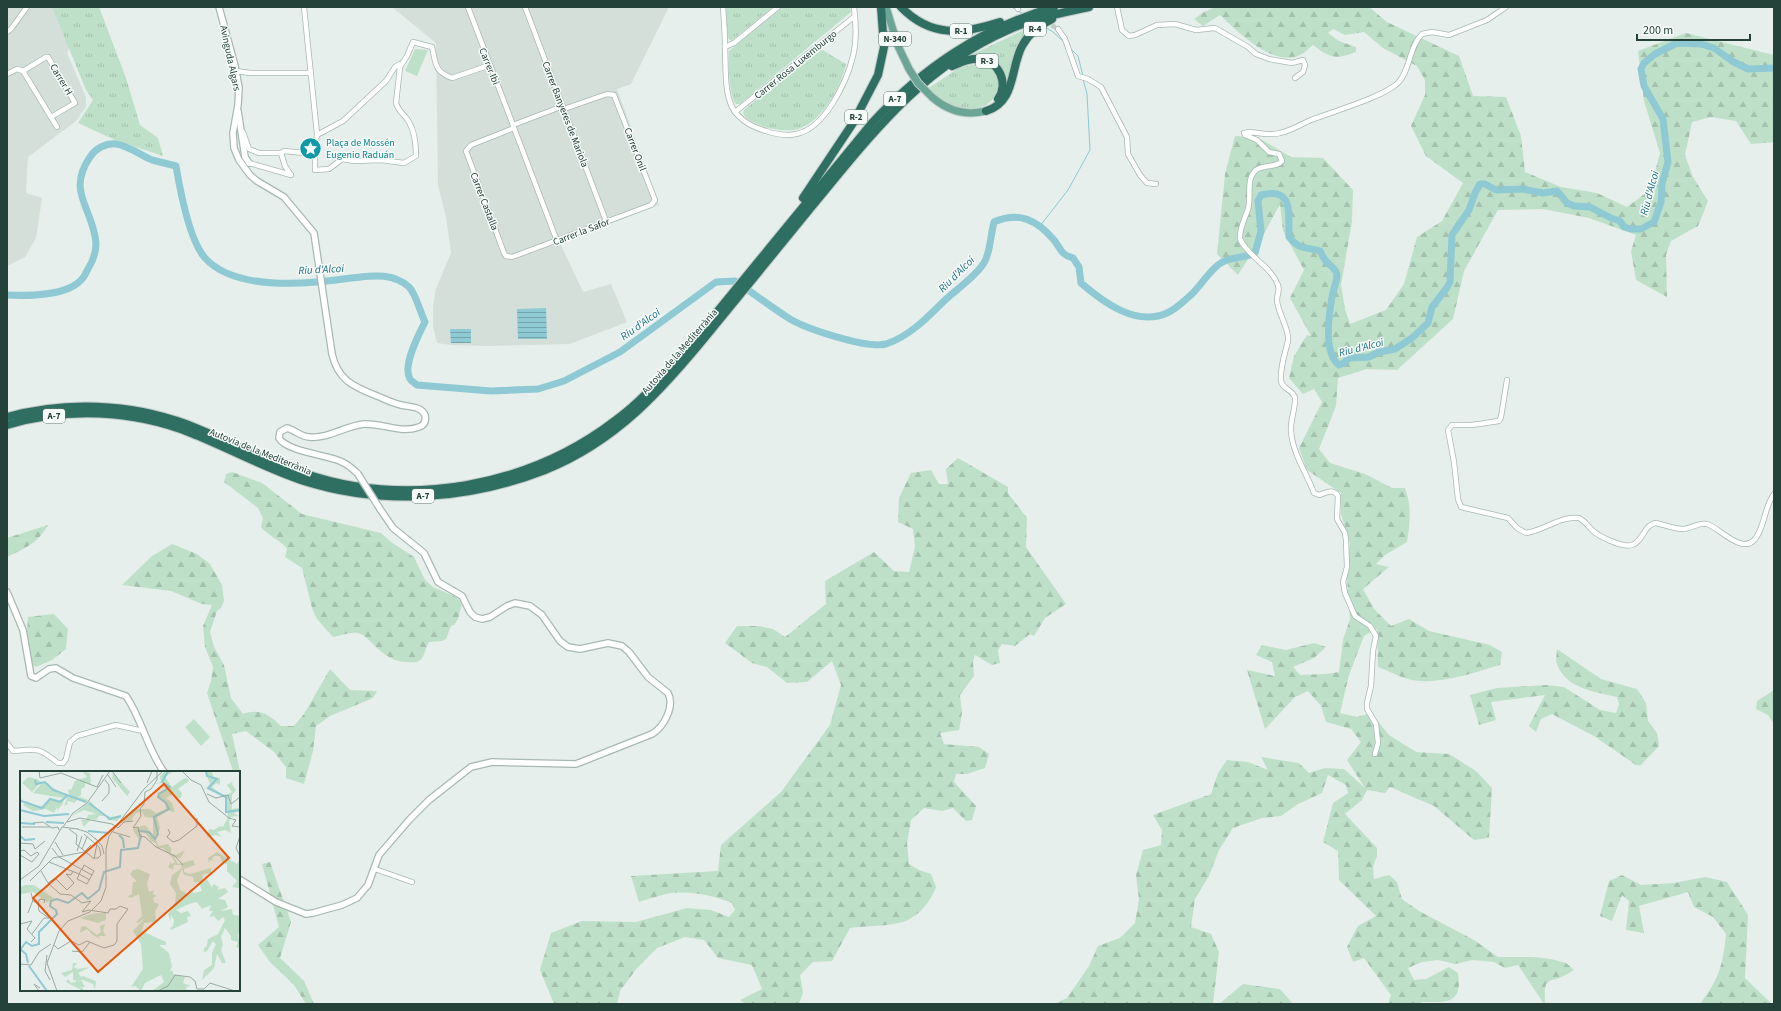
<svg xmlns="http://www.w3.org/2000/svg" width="1781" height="1011" font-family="'Source Sans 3',sans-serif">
<defs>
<pattern id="grass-tufts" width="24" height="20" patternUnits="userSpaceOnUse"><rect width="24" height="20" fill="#bfe0c8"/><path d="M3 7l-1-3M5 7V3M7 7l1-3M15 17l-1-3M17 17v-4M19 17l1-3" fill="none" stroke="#a4c1ad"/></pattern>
<pattern id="forest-firs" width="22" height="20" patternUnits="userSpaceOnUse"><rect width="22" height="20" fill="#bfe0c8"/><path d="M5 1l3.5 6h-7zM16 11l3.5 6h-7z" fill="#a4c1ad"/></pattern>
<pattern id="water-rules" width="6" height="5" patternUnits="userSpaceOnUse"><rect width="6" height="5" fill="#8ec9d4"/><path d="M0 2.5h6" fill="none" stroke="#74a5ad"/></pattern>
</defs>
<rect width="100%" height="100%" fill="#e6efeb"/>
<g fill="#d4dfda">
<path d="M7,7H57L71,44L67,53L86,97V107L76,121L28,157L26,193L42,198L36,238L25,257L7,266Z"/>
<path d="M392,7H669L631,84L617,89L659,205L560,243L583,292L611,284L627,322L570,344L486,346L451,345L437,343L433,326V307L436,289L451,253L446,217L438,185L436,43Z"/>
</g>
<g fill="url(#grass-tufts)">
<path d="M52,7H99L126,78L140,125L158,138L163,156L115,140L78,123L93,100L86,90Z"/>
<path d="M726,7H773L731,41L728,38Z"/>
<path d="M783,7H850L851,12L740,104H736C729,97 728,62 729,51Z"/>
<path d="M1028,28L1018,44L1013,60L1015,62L1008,86C1007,65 993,55 973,54Z"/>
<path d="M819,48L846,64C841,88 819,127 793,130C783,131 771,129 762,126C756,123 745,120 743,113L744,110Z"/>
<path d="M980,63C1021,74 990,125 949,106C941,103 934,94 927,89L959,68Z"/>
</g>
<g fill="url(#forest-firs)">
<path d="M1216,7H1369L1387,22L1459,56L1473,96L1506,97L1521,136L1525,172L1561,187L1597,193L1627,207L1650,190L1660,153L1644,101L1638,51L1686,33L1774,55V142L1751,144L1736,121L1711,117L1692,122L1685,155L1693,177L1708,201L1698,226L1671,241L1666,255L1667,297L1636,280L1631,251L1636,235L1589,218L1543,209L1498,210L1464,271L1453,319L1397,370L1367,369L1338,378L1336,406L1319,449L1330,463L1365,474L1392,488H1405C1412,507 1410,523 1407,542L1385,555L1376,564L1389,567L1363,589L1374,609L1391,626L1409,619L1429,631L1490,645L1502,652L1500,665C1474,673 1439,685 1412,680C1401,678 1389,671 1378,667L1377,629L1364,636L1349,675L1340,713L1357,717L1371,713L1389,735L1416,752L1449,754L1476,771L1492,788L1489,838L1474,840L1434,806L1390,787L1385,793L1367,790L1362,800L1345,814L1377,848V856L1373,866L1374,879L1389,875L1397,882L1402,899L1419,911L1474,940L1498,957H1533L1551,959L1566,963L1574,970C1569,973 1564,976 1559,978C1553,980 1547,979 1545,988C1544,994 1546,998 1544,1004L1518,965L1505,968L1494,962L1473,960L1455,964L1438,960L1422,962L1408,968L1414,980L1426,979L1449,967L1458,973C1463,1005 1446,1002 1421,1002V1004H1388L1391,995L1364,958L1353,962L1347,947L1358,926L1376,916L1339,880L1338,851L1323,842L1333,803L1348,793L1346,785L1328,775L1322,793L1298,804L1281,816L1262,818L1233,828L1219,850L1209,876L1195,899L1191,927L1211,934L1219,952L1213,1004H1054L1067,998L1089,966L1098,946L1120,938L1135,923L1139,899L1136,875L1143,850L1161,845L1162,830L1153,815L1211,794L1218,773L1227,760L1248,762L1268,770L1261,757L1299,763L1309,773L1325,768L1344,769L1365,788L1347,760L1361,742L1351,729L1326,722L1321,706L1308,691L1295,697L1265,729L1247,670L1275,676L1272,662L1256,655L1262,645L1286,650L1314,643L1326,647L1314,658L1293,667L1300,675L1326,674L1339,672L1343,640L1350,619L1347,578L1350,543L1341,514V493L1307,470L1299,448L1322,402L1314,389L1303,394L1289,378L1294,356L1307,335L1311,336L1290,298L1304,270L1283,231L1280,204L1265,232L1238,275L1217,254L1225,174L1235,136L1259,138L1291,157L1323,158L1353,190L1352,221L1341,285L1345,309L1350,324L1386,310L1404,284L1417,237L1442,221L1463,183L1426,156L1411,126L1425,95V80L1417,66L1383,48L1364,32L1345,35L1333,29L1328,33L1339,41L1356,47V52C1335,60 1330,58 1313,45C1309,48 1305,53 1300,55C1274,68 1238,32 1220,15L1203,26L1194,19L1204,12Z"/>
<path d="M958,458L1008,487V493L1027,518L1026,547L1066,604L1045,618L1034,636L1030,634L1015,646L1002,644L998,650L1000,663L992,665L975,655L973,662L974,676L960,695L962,713L959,730L940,733L944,744L979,747L989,754L985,768L967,774H956L954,782L976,806L972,820L966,821L953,808L942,811L924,808L911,820L907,843L909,864L919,870L931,874L936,887C931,901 918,917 903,922C891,926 864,926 850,928L832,961L813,962L800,975L803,993L799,1004H745L740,1000L762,989L752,965L718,958L704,940L685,937L657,948L637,968L620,991L617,1004H554L540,970L551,933L582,921L636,922L687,908L711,910L729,917L735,910L732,903C712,895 688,890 666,894C657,896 648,899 639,902L631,876L718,871L721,845L781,792L830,725L841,685L832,661L807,682L787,683L767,667L752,663L725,643L737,626H759L773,629L785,637L826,604L825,581L874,552L894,571L909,572L915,547L913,529L898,522L899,498L911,473L931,470L939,484H948L946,469Z"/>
<path d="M232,472L262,483L302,514L381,533L391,542L414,557L425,580L433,587L456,597L462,603L458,619L454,625L451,626L446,639L442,641L429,642C425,647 425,658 419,661C416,663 411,662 407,662C381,662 370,634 357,633C350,632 340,636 333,637L317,619L312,608L302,568L285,557L287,549C282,541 268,536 261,527L263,518L258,508L224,482L226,474Z"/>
<path d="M48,525C38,543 24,549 7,557V538Z"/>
<path d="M172,544L197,554L210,564L222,585L224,601L221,608L217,611L210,632L214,647L224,665L231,698L243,714C260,708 269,715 281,726H294L304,714L330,669L350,690L377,691L373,698L330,716L316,726L313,751L304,784L286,778V767L274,752L246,731L232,734L241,776L239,772L233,771L207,693L211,681L213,667L205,647L203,626L212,605L202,604L171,591L122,585L152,556Z"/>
<path d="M54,614L68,629L66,649L52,660L36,667L25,660L28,617Z"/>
<path d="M1557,649L1601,679L1637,689L1646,703L1648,721L1657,733L1659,746L1641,765H1636L1594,736L1552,714L1541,719L1536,732L1529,726L1545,695L1491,702L1496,720L1479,725L1470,695L1497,688L1547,685L1564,687L1600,710L1616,713L1619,704L1617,697C1595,692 1565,688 1557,664C1555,660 1557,653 1557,649Z"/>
<path d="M1774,690V724L1768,715L1756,709L1757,701Z"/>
<path d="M270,862L291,922L280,958L304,981L314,1004H306L294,985L270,962L258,945L279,927L262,864Z"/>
<path d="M1622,875L1641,885L1674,883L1705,877L1727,882L1748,915L1745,978L1772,1004H1700C1719,979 1723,965 1726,934L1713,917L1694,907L1688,892L1639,906L1644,933L1626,930L1629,901L1622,895L1612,921L1600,916L1609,881Z"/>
<path d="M1243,984L1280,989L1293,1004H1219Z"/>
</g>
<g fill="#bfe0c8">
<path d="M415,49L428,50L417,76L405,71Z"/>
<path d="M194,719L210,737L201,746L185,727Z"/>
</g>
<g fill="url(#water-rules)">
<path d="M546,308L547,339H518L517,309Z"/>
<path d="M450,329H471V343H451Z"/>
</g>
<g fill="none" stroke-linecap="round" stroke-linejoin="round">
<g stroke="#8ec9d4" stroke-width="1">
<path d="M1012,7L1023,14"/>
<path d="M1045,27L1053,32L1064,42"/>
<path d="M1071,49L1078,56L1083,76"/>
<path d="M1040,226L1068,190L1090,150L1087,94L1083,79"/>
</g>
<path stroke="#8ec9d4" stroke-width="7" d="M7,295C27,296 68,296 82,279C85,276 86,272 88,269C93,261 96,251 96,243C93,208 66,192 90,157C96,148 106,143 116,144C127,145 142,156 152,160C160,162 168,164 176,166C180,190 189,240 205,258C236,292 310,284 351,278C371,276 392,272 409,287C416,294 420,312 425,322C419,334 402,366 410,379C411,381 415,383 417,385L491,391L538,389L564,381L620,352L716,282L735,281C753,293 771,307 790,319C807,329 867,349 886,344C908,337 926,319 942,303C954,291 978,275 985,261C990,252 991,233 994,222C1019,211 1037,220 1054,240C1061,249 1061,255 1073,258L1079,267L1081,283C1103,302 1136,327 1167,313C1176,309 1185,300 1192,294C1201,285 1208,273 1218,265C1228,256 1243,259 1255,253L1261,231L1258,201L1261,195C1295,186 1288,216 1289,237C1301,251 1304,246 1320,251C1322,254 1323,258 1326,261C1330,266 1337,269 1337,275C1337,282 1333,290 1332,297C1329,314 1323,353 1339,365L1344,363L1349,358L1369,357L1379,352L1395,349L1412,338L1428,323L1432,307L1446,289L1450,282L1452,235L1469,210L1475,193L1480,184H1485L1496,190L1523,189L1543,193L1557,191L1567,203L1574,206L1590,207L1611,218L1620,221L1624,227L1631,229H1641L1654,222L1661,202L1662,184L1668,162L1663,119L1644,86L1641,69L1644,63L1655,54L1677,43L1701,44L1714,48L1732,61L1748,69L1774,68"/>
<path stroke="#bfccc8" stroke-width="4.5" stroke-dasharray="4.5 2" stroke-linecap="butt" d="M1046,22L1058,29"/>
<defs>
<g id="minor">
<path d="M304,7L317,134L315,150V170L329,169L342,159L354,161L381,160L404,163L416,156C416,145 415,132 409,122C405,115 398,111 396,103L400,67L407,56L413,42L432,47C436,64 434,71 452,78L490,65"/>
<path d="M468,7L513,125"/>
<path d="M525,7L606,221"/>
<path d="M723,7C724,20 725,33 725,47C726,65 724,90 732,107C739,120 752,127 766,131C775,134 787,136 796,134C825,129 847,81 853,56C857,40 856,23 854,7"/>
<path d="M1017,7L1018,9"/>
<path d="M1117,7L1122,30L1129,36L1135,35L1157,25L1175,24L1196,30L1215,28L1248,47L1256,54L1269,59L1292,63L1303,60L1305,65L1303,72L1295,78"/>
<path d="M1058,29L1065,39L1078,76L1088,79L1101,87L1127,137L1128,154L1140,175L1147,183L1156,184"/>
<path d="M7,32L11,29L27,7"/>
<path d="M725,47L734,43L778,7"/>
<path d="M23,71L57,127"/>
<path d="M236,71L250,73H311"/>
<path d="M7,74L17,69L23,71L46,57H48L75,103L51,117"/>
<path d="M735,112L855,16"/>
<path d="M513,125L514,128L471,145L466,151L504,253L506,256L512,257L651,205L655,200L614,95L607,94L564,109"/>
<path d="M513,125L563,106"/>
<path d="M514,128L557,241"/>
<path d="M243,132L249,149L259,153H281L284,151L315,154"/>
<path d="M317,135L343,121L386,81L395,67L400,64"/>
<path d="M281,153L285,166L291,175"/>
<path d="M249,163L291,175"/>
<path d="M1507,380L1501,417L1499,421L1472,425H1452L1448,430L1454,462L1458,499L1461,507L1508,518L1517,528L1526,533C1546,530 1559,516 1579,518C1585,521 1588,526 1593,531C1600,537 1623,548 1632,545C1644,541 1643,525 1656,523C1665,525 1673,529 1683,529C1691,529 1699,522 1707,524C1720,528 1742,555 1755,539C1765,527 1764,507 1774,494"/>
<path d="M7,743L13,751C37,749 38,747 58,763H63L66,759L70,742L77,736L116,725L143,731"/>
<path d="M1375,754L1378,743L1376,724L1367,709V703L1371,686L1373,651L1376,636L1370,626L1355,616L1345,593L1343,582L1347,567L1346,540L1345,533L1337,519L1338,496C1333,488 1326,493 1319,495L1314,493C1307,474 1292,452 1291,431C1290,420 1296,407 1295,398C1294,390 1281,389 1281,380C1280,366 1285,354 1288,341C1290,330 1277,311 1277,300C1277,294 1280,291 1278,285C1271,266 1248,257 1240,239C1239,228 1245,219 1248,209C1252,196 1245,180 1256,170C1264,164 1277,168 1282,161L1279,154L1269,152L1257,140L1245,135L1244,133C1253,130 1268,137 1280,133C1291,131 1301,124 1311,120C1334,111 1381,98 1398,83C1410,71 1409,47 1422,34L1432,32L1449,35L1487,20L1506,7"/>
<path d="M375,869L412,882"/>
</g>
<g id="tertiary">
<path d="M219,7L235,66L239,88L238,105L233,133L234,148L239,160L250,175L257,181L284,197L314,233L332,354C338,381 355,387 377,396C385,399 392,403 401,405C409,407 421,406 425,415C426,420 425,425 419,427C400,434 383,423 364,424C345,426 328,439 309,437C301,437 295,430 287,428L280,432L279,438C286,451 326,455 340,461C347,464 352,468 358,474"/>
<path d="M238,111L245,157L249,163"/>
<path d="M7,592L23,630L31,676L36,678L49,669L56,668L73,678L126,696C142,719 147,749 164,772"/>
<path d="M239,879L276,902L306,914L313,913L342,905L357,898L368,885L379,855L410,819L429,800L471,767L492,762L576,764L652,734C664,727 675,706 668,693L648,677L629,652L622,646L608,643L580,649L568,647L560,641L542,615L530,606L515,603L507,606L490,617L482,619L475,617L470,612L462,596L438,582L424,553L393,528L380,509"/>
</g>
<g id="primary">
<path d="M886,7L898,46L909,69"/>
<path d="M932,97C948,111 966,116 986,111"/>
</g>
<g id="motorway">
<path d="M901,7C931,38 963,34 1000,22"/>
<path d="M952,66C961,62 970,58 980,59C999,61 1009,83 998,99"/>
<path d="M986,111C1016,102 1010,69 1022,46C1029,33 1039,25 1052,19"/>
<path d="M803,198L853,123L878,75L884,47L881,7"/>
<path d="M7,417C65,401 129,403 186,424C225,439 263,460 303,473C408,509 529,487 616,420C639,403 657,383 676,362L872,123C923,67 981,29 1054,7"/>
<path d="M7,425C67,407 133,410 191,433C229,448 265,468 304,481C383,506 468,500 545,470C617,441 663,389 711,330C745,288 779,247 813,205C872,134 921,68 1008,30C1034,18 1061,13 1089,7"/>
</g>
</defs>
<use href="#minor" stroke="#a8b8b2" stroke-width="6"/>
<use href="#tertiary" stroke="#a8b8b2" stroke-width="8"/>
<use href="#primary" stroke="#c2cac8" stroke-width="9"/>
<use href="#motorway" stroke="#c2cac8" stroke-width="10"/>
<use href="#minor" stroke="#fff" stroke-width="4.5"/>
<use href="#tertiary" stroke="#fff" stroke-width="5.5"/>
<use href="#primary" stroke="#6aa596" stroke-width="7"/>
<use href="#motorway" stroke="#2f6f62" stroke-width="8"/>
<defs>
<path id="tertiary-bridge" d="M358,474L380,509"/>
<path id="primary-bridge" d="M909,69L918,83L932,97"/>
</defs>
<use href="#tertiary-bridge" stroke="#a8b8b2" stroke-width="8" stroke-linecap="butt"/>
<use href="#primary-bridge" stroke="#c2cac8" stroke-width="9" stroke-linecap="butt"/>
<use href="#tertiary-bridge" stroke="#fff" stroke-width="5.5"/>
<use href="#primary-bridge" stroke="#6aa596" stroke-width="7"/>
</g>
<defs>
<symbol id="sight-disc" viewBox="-11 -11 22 22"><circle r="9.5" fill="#0f9aa8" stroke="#f7fbf9"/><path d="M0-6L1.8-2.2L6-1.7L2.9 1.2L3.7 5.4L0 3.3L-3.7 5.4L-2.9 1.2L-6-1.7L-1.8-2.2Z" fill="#fff"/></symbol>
</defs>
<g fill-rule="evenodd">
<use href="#sight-disc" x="298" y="136" width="25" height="25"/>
</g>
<g text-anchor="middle" stroke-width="3" stroke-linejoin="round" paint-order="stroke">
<g fill="#f7fbf9" stroke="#637a73" stroke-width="1">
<rect x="1024" y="22" width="22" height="14" rx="3"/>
<rect x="950" y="24" width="22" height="14" rx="3"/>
<rect x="879" y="32" width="32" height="14" rx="3"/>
<rect x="976" y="54" width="22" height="14" rx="3"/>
<rect x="884" y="92" width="22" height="14" rx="3"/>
<rect x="845" y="110" width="22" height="14" rx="3"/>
<rect x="43" y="409" width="22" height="14" rx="3"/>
<rect x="412" y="489" width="22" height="14" rx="3"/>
</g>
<g font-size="9" font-weight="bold" fill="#24423a">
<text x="1035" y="32">R-4</text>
<text x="961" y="34">R-1</text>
<text x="895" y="42">N-340</text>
<text x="987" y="64">R-3</text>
<text x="895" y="102">A-7</text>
<text x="856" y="120">R-2</text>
<text x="54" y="419">A-7</text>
<text x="423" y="499">A-7</text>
</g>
<g font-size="10" fill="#24423a" stroke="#f7fbf9">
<text transform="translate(231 58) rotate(78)" y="4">Avinguda Algars</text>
<text transform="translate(795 64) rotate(-39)" y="4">Carrer Rosa Luxemburgo</text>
<text transform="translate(490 66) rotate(68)" y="4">Carrer Ibi</text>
<text transform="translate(62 79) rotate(59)" y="4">Carrer H</text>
<text transform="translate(566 114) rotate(69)" y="4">Carrer Banyeres de Mariola</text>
<text transform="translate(636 149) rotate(69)" y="4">Carrer Onil</text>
<text transform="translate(485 201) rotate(69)" y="4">Carrer Castalla</text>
<text transform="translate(581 231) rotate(-21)" y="4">Carrer la Safor</text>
<text transform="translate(679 351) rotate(-49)" y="4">Autovia de la Mediterrània</text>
<text transform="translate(261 451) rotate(22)" y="4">Autovia de la Mediterrània</text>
</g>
<g font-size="10" fill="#0d838f" stroke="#f7fbf9" text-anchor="start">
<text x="326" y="146">Plaça de Mossén<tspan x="326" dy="12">Eugenio Raduán</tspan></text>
</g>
<g font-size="11" font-style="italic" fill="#1c6f80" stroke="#f7fbf9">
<text transform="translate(1649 193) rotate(-75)" y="4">Riu d'Alcoi</text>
<text transform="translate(321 269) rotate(-3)" y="4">Riu d'Alcoi</text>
<text transform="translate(956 274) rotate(-45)" y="4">Riu d'Alcoi</text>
<text transform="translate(640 324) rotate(-36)" y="4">Riu d'Alcoi</text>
<text transform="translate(1361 347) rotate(-14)" y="4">Riu d'Alcoi</text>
</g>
</g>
<g transform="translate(20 771)">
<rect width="220" height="220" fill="#e6efeb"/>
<path d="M6,114H14L35,128L27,131L13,121L0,123V116Z" fill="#bfe0c8"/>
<path d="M62,0L70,2L71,13L65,12V16L61,18V24L55,29L60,26L68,29L66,32L58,28L53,33V31L47,30L48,33L44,35L49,22L48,18L51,19L55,10L67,6ZM145,0H154L145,6L152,16L163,8L167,7L169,10L158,18L162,22L161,27H157L154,22L146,27L152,32L155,42L148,39L137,46L140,57L136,69L139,75L148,73L151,77V83L156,84L165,79L161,87L154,86L158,93L173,89L175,94L164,98V101L170,103L191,97V102L183,103L182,110L187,108L192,117L193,113L199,116L197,119L205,117L208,121L198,128L205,129L208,136L201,140L212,138L213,144L220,145V162L218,163L220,177L216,176L218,171L211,169V165L205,157L201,166L203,174L201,179L206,192H202L197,183L194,197L182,209L184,199L192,194V182L196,173L193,170L187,180L184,181V177L187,175L188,168L198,163L205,149L203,146L198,150L194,145L189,146L193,140H189L191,134L182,138L177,131L169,133L156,139L161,142L168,140L171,145L167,146L168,151L151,159L150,157L153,155L154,149L151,144V150L148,143L155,132L156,122L150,113L152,104L162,97L161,94H154L153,99L148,96L151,90V93L155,91L152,86L143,77H137L136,72L131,70L126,63L121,60L122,68H119L114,61L113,58L125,54L133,64V47L125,46L122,41L116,42L111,49L102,52L113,38H130L136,42L146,38L145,32L137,26L148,15L142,12L135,13L141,11L140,5ZM162,98L164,104L173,106L174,111H179L182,120L173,122V118H171L167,123L160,119L157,109ZM185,0H191L194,6L200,7V14L196,12L192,16L201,23L207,24L212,21L207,14L213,10L212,13L216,19L212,24V38L220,37V33V40L214,42L219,45L211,46L209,50L211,62L205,59L197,61L202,66L196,64L187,66L189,58L194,59L200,55L203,56L208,46L206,27L187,18L190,13ZM8,6L17,8L21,11L12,21L2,12ZM23,11L46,24L42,34L37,39V36L34,42L26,38L13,40L3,34L7,30L15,35L24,36L30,27L40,29L43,27L13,22ZM70,30L79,41L90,46L102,44L106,40L97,50L87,49V45H79L76,49L71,48L64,56L61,49H66L68,44L76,43L64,39L52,45ZM197,81L217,93L220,88L219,117L212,116L217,110L207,100V93L202,92L200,85H194L192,88L194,90L190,89L189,92L188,87ZM118,98L130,103L127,113L129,121L134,119L133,123L137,125L133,127L134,131L139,133L135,141L136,151L124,152L122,160L146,171V174H139L149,182L152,195L150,200H153V203L165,206L163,212L171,215L166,216L167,220H132L144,211L141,204L125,212L121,220L115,215L111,216L123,198L121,173L113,160L125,147L118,152L116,151L122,145L119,123L111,127L107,126L112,123L113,111H117L110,103L113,99ZM75,142H86V149L78,152L60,147ZM85,153L83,160L86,165H78L81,168L73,164L67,158L60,162L61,156L65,155L77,164L81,161L80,155ZM53,192H57L54,196L57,198L70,196L58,202L61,206L63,205L76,210L75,219L73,213L63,209H61L65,216H59L63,217V220L46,211L48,208L51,212L57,210L53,209V201L45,206L41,202L52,199Z" fill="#bfe0c8" fill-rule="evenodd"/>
<path d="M93,2L110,21L107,25L92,7Z" fill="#bfe0c8"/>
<path fill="none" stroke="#8ec9d4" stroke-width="2" d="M186,0L187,5L197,8L188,17L206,26V41L220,39M15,9L16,13L25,11L33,19L66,31M0,28L1,30L22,37L30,28L40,31L47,25M69,32L90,48L101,45M0,39L24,45L49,43M26,51L44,52M0,52L15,53M68,60L89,62M118,60L129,61L135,68L138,63L134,46L149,38L146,32L138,26L139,23L150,16L142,11L148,0M99,64L103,68L104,77M0,65L5,69L15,68M0,178L6,183L8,192M0,179L6,171L12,175L19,173V161L37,143L36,139L30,135L31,130L37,128L48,132L62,122L68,128L79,119L84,101L100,96L101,79L118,77L121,64M9,195L27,220"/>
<path fill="none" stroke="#98aaa4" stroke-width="1" d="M19,0L20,7L41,2L77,16L83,4M92,0L101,12M137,0V9L131,18L125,21L124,33L120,38L121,45L113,57L118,56L120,65L125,66L136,76L155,85L163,94M162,0L171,9L181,14L189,31L209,47L216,49L212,55L220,56M88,4L96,16M127,12L132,0M187,23L196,27L208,24L211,33L220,26M82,30L89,22V14L85,9M47,51L60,47L92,53L98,57L104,51L113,50M13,52L23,51L32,57L38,56L39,59M2,56H30M43,56L53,42L67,32L90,0M49,58L57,64L56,73L73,87H78L81,84L79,76L64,63M57,58L67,61L77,69M148,58L150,62L147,66L153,71L159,69L177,55V47M93,61L110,66M220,65L216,77L220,85M75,67L82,75L84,83M35,71L43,84M0,72L13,73L15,78M32,77L39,86L72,104M15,78L25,70M62,78L67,66M0,80L4,79L11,85L17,81L19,83L12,91L0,84M57,80L62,65M74,88L77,73M29,91L59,103M61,99L57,108L67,113L74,100L64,94L62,99M21,100L28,112L40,123L51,124L62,132L71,130L62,141L69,139L88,142L90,138H96L100,135L108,138L97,153V170L94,174L84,177L67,170L59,174L51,170L38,178L34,174M59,103L70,109M0,109L19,95L42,56L58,58M10,110L33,87L64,81L71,74M28,112L35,107L47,119L54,112L46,103L51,104L53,100M18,132L20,128L25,129L24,132M8,142L13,129L11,122M0,153L12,150L7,158L15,167L11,171M12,163L24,147H29L19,140L18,133L12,129M52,180L62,181L70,171M27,184L25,200L30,209M0,193L11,194L19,181L31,173M19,220L14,213L20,217M37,220L27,192L39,160L48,150L70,141L81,130L86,116V78L89,65L124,18L143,0M138,220L148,215L155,204L170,206L175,210L177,218H184L190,212L215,220"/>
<path fill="#e8590c" fill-opacity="0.15" stroke="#e8590c" stroke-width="2" d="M144,13L209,87L78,201L13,127Z"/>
<rect width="220" height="220" fill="none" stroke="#24423a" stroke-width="2"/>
</g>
<rect width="1781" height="1011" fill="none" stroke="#24423a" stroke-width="16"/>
<path d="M1637 34v6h113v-6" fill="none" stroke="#24423a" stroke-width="2"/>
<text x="1643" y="34" font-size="12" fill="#24423a" stroke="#f7fbf9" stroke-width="3" paint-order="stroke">200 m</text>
</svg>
